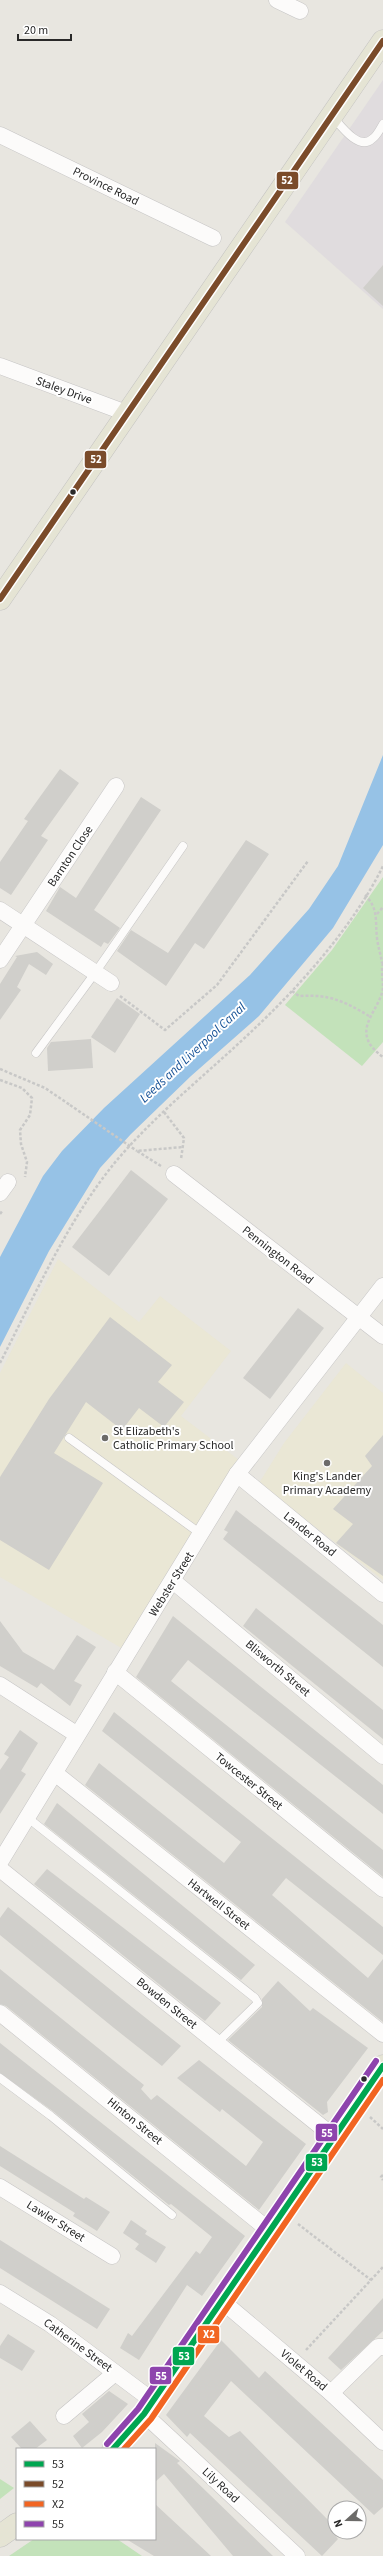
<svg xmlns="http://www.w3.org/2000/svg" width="383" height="2556" font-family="'Source Sans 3',sans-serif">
<rect width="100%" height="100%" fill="#e8e6e0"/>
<path fill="#e0dcde" d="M383,80V309L285,222Z"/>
<g fill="#eae7d5">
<path d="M58,1259L139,1322L160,1296L231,1351L181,1416L239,1460L123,1649L0,1577V1373Z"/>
<path d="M346,1363L383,1393V1580L259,1483L284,1443Z"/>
</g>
<g fill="#c3e2ba">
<path d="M383,877V1042L362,1066L285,1005L332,950Z"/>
<path d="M0,2479L14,2488L0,2499Z"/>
<path d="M34,2539H117L142,2556H9Z"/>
</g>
<path fill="#96c2e6" d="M383,755V845L333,928L259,1016L191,1076L131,1134L100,1168L49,1251L0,1347V1257L43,1176L62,1151L104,1108L250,975L309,909L338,866Z"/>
<g fill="#d0cfcb">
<path d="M383,265V306L363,288Z"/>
<path d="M60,769L79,783L41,836L48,840L11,895L0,888V862L28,821L24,819Z"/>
<path d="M141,797L161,810L94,910L120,928L108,944L104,942L101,947L46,911L60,887L76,898Z"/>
<path d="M246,840L269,854L204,949L195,943L166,986L117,951L131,930L168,953Z"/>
<path d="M37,952L53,964L46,975L29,964L17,987L21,990L0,1020V984L17,957L15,956Z"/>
<path d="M117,998L140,1014L115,1053L91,1037Z"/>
<path d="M91,1039L93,1068L48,1071L47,1048L51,1042Z"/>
<path d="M131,1170L168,1199L109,1276L72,1247Z"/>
<path d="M298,1308L324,1328L270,1399L243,1378Z"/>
<path d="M110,1317L172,1365L158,1382L184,1402L164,1427L139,1408L122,1430L86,1402L54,1453L103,1483L49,1570L0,1540V1477L49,1399Z"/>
<path d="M383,1435V1576L336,1543L353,1524L333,1509L372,1466L365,1456Z"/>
<path d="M236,1510L383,1625V1667L223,1539L228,1532L224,1530Z"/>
<path d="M256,1608L383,1710V1739L243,1626Z"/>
<path d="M173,1616L383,1785V1814L188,1660L171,1681L383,1850V1877L136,1677Z"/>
<path d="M0,1621L23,1652L54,1670L77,1635L96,1647L74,1681L82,1685L70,1706L41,1683L37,1688L0,1666Z"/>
<path d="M114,1712L383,1927V1955L286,1878L272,1895L368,1978L383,1959V2022L85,1785L99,1763L224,1863L241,1842L102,1731Z"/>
<path d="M20,1730L38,1743L21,1771L26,1774L0,1814V1770L9,1757L4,1754Z"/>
<path d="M57,1803L255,1965L241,1980L44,1824Z"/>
<path d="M47,1869L221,2003L205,2021L34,1884Z"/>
<path d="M8,1907L132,2007L181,2046L162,2066L114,2028L0,1935V1918Z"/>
<path d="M0,1969L144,2085L141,2089L151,2100L157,2095L246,2166L263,2142L222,2109L220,2112L177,2078L199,2060L306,2144L259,2210L6,2006L0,2004Z"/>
<path d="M278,1981L310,2011L313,2008L368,2048L327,2102L328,2112L323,2115L228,2040L262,2007V1999Z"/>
<path d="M0,2043L245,2236L202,2296L187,2285L139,2360L120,2348L128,2333L132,2336L196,2251L200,2254L212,2237L171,2204L169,2205L54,2112L0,2073Z"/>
<path d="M0,2146L84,2199L86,2197L110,2212L97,2231L73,2216L75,2213L0,2166Z"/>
<path d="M131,2220L147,2231L145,2234L166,2247L156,2263L135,2249L139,2244L123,2233Z"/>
<path d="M0,2240L110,2309L97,2329L0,2268Z"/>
<path d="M383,2298V2331L341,2370L328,2358Z"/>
<path d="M8,2334L35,2351L22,2371L0,2358V2346Z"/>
<path d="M221,2340L259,2378L265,2371L383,2480V2507L374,2515L231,2381L204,2416L229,2437L240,2431L335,2527L334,2534L338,2539L322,2556L190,2433L187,2437L166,2415Z"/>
<path d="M109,2391L128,2404L102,2432L82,2448L73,2436L89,2422L82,2414Z"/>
<path d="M30,2421L47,2440L35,2449H22L11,2437Z"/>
<path d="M155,2443L180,2461L177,2463L273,2556H233L164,2474L155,2482Z"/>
<path d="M155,2504L211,2556H154L126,2539H155Z"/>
</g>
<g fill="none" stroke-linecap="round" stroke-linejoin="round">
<defs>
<g id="lane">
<path d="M333,117C341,126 359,151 372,139C377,136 380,129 383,124"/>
<path d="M36,1053L95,973L183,846"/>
<path d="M69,1438L201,1534"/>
<path d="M28,1818L255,1998L258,2003L217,2043"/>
<path d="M0,2078L51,2116L172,2215"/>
</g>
<g id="street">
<path d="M277,0L300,11"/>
<path d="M0,135L213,238"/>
<path d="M0,366L129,414"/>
<path d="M0,910L111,983"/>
<path d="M0,960L116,786"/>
<path d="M174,1174L383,1336"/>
<path d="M0,1193L8,1182"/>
<path d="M237,1474L383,1594"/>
<path d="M173,1581L383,1756"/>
<path d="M115,1672L383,1889"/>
<path d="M0,1685L76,1734"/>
<path d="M56,1774L383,2034"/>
<path d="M0,1862L237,1474L383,1286"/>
<path d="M0,1869L334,2137"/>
<path d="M0,2013L270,2231"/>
<path d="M0,2187L112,2256"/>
<path d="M0,2293L50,2324L153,2401"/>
<path d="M222,2301L331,2393L383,2442"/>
<path d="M331,2393L378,2347H383"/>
<path d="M144,2414L297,2556"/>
<path d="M64,2416L115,2373"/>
</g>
<g id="primary">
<path d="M0,599L383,41"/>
<path d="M113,2449L144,2414L383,2066"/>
<path d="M0,2536L17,2524"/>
</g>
</defs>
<use href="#lane" stroke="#c6c5c5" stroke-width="9"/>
<use href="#street" stroke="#c6c5c5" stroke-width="17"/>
<use href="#primary" stroke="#c4c3c1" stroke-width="23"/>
<g stroke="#c8c8c7" stroke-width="2.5" stroke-dasharray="3 2" stroke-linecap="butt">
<path d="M365,895C379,909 375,921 377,938C378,947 381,955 382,963"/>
<path d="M377,914L383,907"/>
<path d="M383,963C381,970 383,980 383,988C380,1012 347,1031 383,1057"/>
<path d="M292,991L299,996C329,994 344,1001 369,1016"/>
<path d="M120,996L165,1030L217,985L308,861"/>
<path d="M0,1069L45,1088L70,1105"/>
<path d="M0,1080L22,1088L32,1098L30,1115L20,1130L21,1144L27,1162L25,1177"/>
<path d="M164,1112L184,1138L181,1159"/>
<path d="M161,1166L137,1151L183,1147"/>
<path d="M0,1214L3,1210"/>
<path d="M0,1363C35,1295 68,1219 117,1160C158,1112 208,1073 253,1030C301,985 354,925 383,866"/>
<path d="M370,2117L383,2129"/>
<path d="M383,2175L381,2177L383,2180"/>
<path d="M298,2224L371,2280"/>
<path d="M306,2350L383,2267"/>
</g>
<use href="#lane" stroke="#fcfbfa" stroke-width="8"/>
<use href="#street" stroke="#fcfbfa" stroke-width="16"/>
<use href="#primary" stroke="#e5e4d4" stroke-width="22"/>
<path stroke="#c8c8c7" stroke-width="2.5" stroke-dasharray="3 2" stroke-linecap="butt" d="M70,1105L137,1151"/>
<defs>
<path id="bus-1" d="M113,2449L144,2414L383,2066"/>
<path id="bus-2" d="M0,599L383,41"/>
<path id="bus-3" d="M124,2449L151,2419L383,2080"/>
<path id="bus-4" d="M107,2444L138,2409L376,2061"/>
</defs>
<use href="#bus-1" stroke="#fff" stroke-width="9"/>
<use href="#bus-2" stroke="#fff" stroke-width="9"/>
<use href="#bus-3" stroke="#fff" stroke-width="9"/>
<use href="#bus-4" stroke="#fff" stroke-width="9"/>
<use href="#bus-1" stroke="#00a651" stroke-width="6"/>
<use href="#bus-2" stroke="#7a4b2a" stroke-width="6"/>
<use href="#bus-3" stroke="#f26522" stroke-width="6"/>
<use href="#bus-4" stroke="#8e44ad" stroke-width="6"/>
</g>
<g fill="#292929" stroke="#fff" stroke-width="1.5">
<circle cx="73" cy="492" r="3.5"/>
<circle cx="364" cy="2079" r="3.5"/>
</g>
<g fill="#6c6b69" stroke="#fff" stroke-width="1.5">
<circle cx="105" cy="1438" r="4"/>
<circle cx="327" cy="1463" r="4"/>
</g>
<g text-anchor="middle" stroke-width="4" stroke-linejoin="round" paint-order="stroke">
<g font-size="12" fill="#292929" stroke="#fff">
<text transform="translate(106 186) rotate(26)" y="4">Province Road</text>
<text transform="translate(64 390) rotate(20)" y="4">Staley Drive</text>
<text transform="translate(70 856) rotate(-56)" y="4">Barnton Close</text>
<text transform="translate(278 1255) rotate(38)" y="4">Pennington Road</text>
<text transform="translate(310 1534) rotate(39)" y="4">Lander Road</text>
<text transform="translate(171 1584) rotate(-58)" y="4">Webster Street</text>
<text transform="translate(278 1668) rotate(40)" y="4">Blisworth Street</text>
<text transform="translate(249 1781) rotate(39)" y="4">Towcester Street</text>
<text transform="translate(219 1904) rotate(38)" y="4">Hartwell Street</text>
<text transform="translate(167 2003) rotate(39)" y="4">Bowden Street</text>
<text transform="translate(135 2121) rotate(39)" y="4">Hinton Street</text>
<text transform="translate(56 2221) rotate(32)" y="4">Lawler Street</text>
<text transform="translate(78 2345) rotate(36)" y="4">Catherine Street</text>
<text transform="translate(304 2370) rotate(40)" y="4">Violet Road</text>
<text transform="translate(221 2485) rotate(43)" y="4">Lily Road</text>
</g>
<g font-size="12" fill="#292929" stroke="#fff" text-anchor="start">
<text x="113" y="1435">St Elizabeth's<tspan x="113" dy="14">Catholic Primary School</tspan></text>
<text x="327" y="1480" text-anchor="middle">King's Lander<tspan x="327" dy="14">Primary Academy</tspan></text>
</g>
<g font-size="13" font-style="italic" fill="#134f94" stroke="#fff">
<text transform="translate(192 1052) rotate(-43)" y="5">Leeds and Liverpool Canal</text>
</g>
</g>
<g stroke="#fff" stroke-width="1.5">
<rect x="276" y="171" width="23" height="19" rx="4" fill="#7a4b2a"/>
<rect x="84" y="450" width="23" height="19" rx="4" fill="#7a4b2a"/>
<rect x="315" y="2123" width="23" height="19" rx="4" fill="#8e44ad"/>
<rect x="305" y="2153" width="23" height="19" rx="4" fill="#00a651"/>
<rect x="197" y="2325" width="23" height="19" rx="4" fill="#f26522"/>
<rect x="172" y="2346" width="23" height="20" rx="4" fill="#00a651"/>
<rect x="149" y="2366" width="23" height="19" rx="4" fill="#8e44ad"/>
</g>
<g font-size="11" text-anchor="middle" font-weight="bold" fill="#fff">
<text x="287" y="184">52</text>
<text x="96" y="463">52</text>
<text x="327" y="2137">55</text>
<text x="317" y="2166">53</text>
<text x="209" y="2338">X2</text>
<text x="184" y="2360">53</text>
<text x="161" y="2380">55</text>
</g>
<rect x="16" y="2448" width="140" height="92" fill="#ffffff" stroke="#a9a9a9"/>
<rect x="24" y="2461" width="20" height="6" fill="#00a651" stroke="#a9a9a9"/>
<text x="52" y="2468" font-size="12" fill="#292929">53</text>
<rect x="24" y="2481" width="20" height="6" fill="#7a4b2a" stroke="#a9a9a9"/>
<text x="52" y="2488" font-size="12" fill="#292929">52</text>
<rect x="24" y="2501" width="20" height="6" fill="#f26522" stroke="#a9a9a9"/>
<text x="52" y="2508" font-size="12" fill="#292929">X2</text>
<rect x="24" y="2521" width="20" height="6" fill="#8e44ad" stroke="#a9a9a9"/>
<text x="52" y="2528" font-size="12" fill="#292929">55</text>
<g transform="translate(347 2520) rotate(249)"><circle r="19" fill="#ffffff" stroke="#a9a9a9"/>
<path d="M0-3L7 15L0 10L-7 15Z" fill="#6c6b69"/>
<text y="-6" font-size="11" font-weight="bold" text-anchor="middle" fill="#292929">N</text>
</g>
<path d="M18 34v6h53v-6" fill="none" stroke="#292929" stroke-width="2"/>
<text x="24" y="34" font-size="12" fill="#292929" stroke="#ffffff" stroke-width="3" paint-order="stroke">20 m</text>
</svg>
